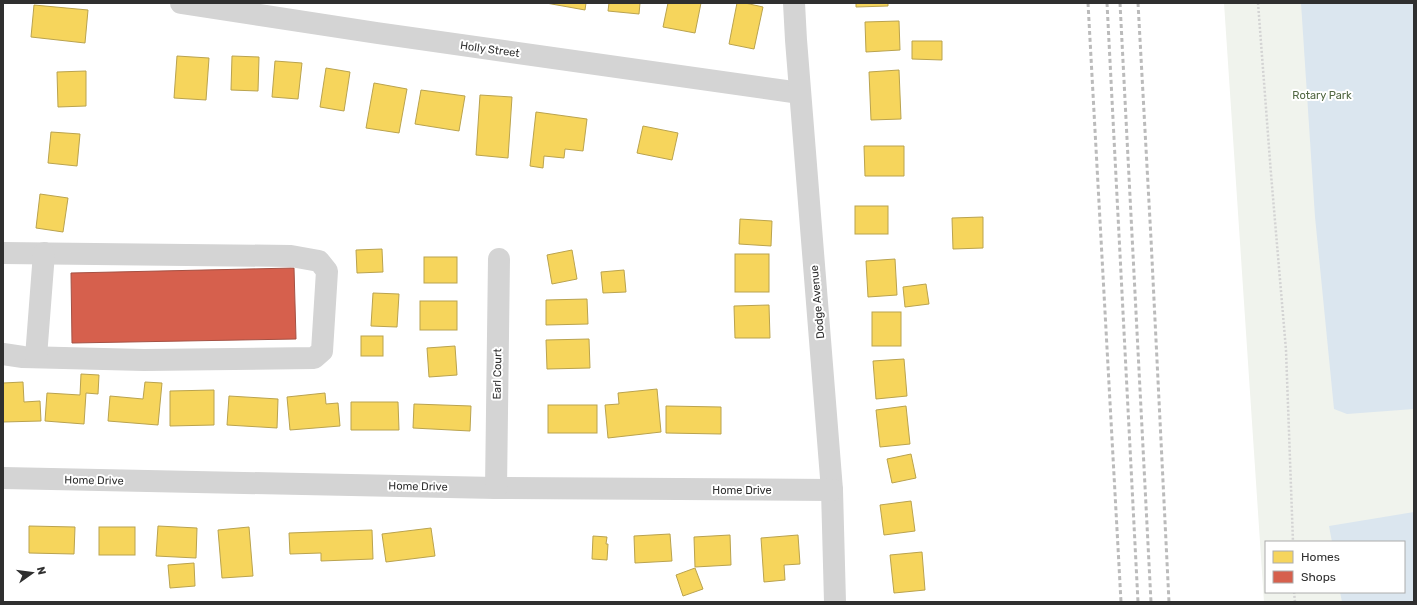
<svg xmlns="http://www.w3.org/2000/svg" width="1417" height="605" font-family="Rubik,sans-serif">
<rect width="100%" height="100%" fill="#fff"/>
<path fill="#f0f3ed" fill-rule="evenodd" d="M1224,3H1414V602H1264ZM1266,542H1404V592H1266Z"/>
<g fill="#dbe6ef">
<path d="M1301,3H1414V409L1347,414L1334,409L1315,217Z"/>
<path d="M1414,512V602H1342L1340,592H1404V542H1332L1329,526Z"/>
</g>
<g fill="#f6d55c" stroke="#baa34e">
<path d="M546,3H586L585,10Z"/>
<path d="M609,3H640L639,14L608,11Z"/>
<path d="M668,3H701L695,33L663,27Z"/>
<path d="M737,3H745L763,7L754,49L729,44Z"/>
<path d="M856,3H888V6L856,7Z"/>
<path d="M34,5L88,10L85,43L31,37Z"/>
<path d="M899,21L900,50L866,52L865,22Z"/>
<path d="M912,41H942V60L912,59Z"/>
<path d="M177,56L209,58L206,100L174,98Z"/>
<path d="M232,56L259,57L258,91L231,90Z"/>
<path d="M275,61L302,63L298,99L272,97Z"/>
<path d="M326,68L350,72L344,111L320,107Z"/>
<path d="M899,70L901,119L871,120L869,72Z"/>
<path d="M86,71V106L58,107L57,72Z"/>
<path d="M374,83L407,89L399,133L366,128Z"/>
<path d="M421,90L465,96L459,131L415,124Z"/>
<path d="M480,95L512,97L508,158L476,155Z"/>
<path d="M536,112L587,119L583,151L565,149L564,158L544,156L543,168L530,166Z"/>
<path d="M643,126L678,133L672,160L637,153Z"/>
<path d="M51,132L80,134L77,166L48,163Z"/>
<path d="M864,146H904V176H865Z"/>
<path d="M40,194L68,198L63,232L36,228Z"/>
<rect x="855" y="206" width="33" height="28"/>
<path d="M983,217V248L953,249L952,218Z"/>
<path d="M740,219L772,221L771,246L739,244Z"/>
<path d="M382,249L383,272L357,273L356,250Z"/>
<path d="M572,250L577,279L552,284L547,255Z"/>
<rect x="735" y="254" width="34" height="38"/>
<rect x="424" y="257" width="33" height="26"/>
<path d="M895,259L897,295L868,297L866,261Z"/>
<path d="M624,270L626,292L603,293L601,272Z"/>
<path d="M926,284L929,304L905,307L903,287Z"/>
<path d="M373,293L399,294L397,327L371,326Z"/>
<path d="M587,299L588,324L546,325V300Z"/>
<rect x="420" y="301" width="37" height="29"/>
<path d="M769,305L770,338H735L734,306Z"/>
<rect x="872" y="312" width="29" height="34"/>
<rect x="361" y="336" width="22" height="20"/>
<path d="M589,339L590,368L547,369L546,340Z"/>
<path d="M455,346L457,375L429,377L427,348Z"/>
<path d="M904,359L907,396L876,399L873,361Z"/>
<path d="M81,374L99,375L98,394L86,393L84,424L45,421L47,393L80,395Z"/>
<path d="M23,382L24,402L40,401L41,421L3,422V383Z"/>
<path d="M145,382L162,383L158,425L108,421L110,396L143,399Z"/>
<path d="M657,389L661,432L608,438L605,405L619,404L618,393Z"/>
<path d="M214,390V425L170,426V391Z"/>
<path d="M325,393L326,404L338,403L340,426L290,430L287,397Z"/>
<path d="M229,396L278,399L277,428L227,425Z"/>
<path d="M351,402H398L399,430H351Z"/>
<path d="M414,404L471,406L470,431L413,428Z"/>
<rect x="548" y="405" width="49" height="28"/>
<path d="M666,406L721,407V434L666,433Z"/>
<path d="M906,406L910,444L880,447L876,410Z"/>
<path d="M911,454L916,478L892,483L887,459Z"/>
<path d="M911,501L915,531L884,535L880,505Z"/>
<path d="M29,526L75,527L74,554L29,553Z"/>
<path d="M158,526L197,528L196,558L156,556Z"/>
<rect x="99" y="527" width="36" height="28"/>
<path d="M249,527L253,576L222,578L218,530Z"/>
<path d="M431,528L435,556L386,562L382,534Z"/>
<path d="M372,530L373,559L321,561V553L290,554L289,533Z"/>
<path d="M670,534L672,561L635,563L634,536Z"/>
<path d="M730,535L731,565L695,567L694,537Z"/>
<path d="M798,535L800,564L784,565L785,580L764,582L761,538Z"/>
<path d="M593,536L607,537L606,544H608L607,560L592,559Z"/>
<path d="M922,552L925,590L894,593L890,555Z"/>
<path d="M194,563L195,586L170,588L168,565Z"/>
<path d="M695,568L703,589L683,596L676,575Z"/>
</g>
<path fill="#d6604d" stroke="#a45144" d="M294,268L296,339L72,343L71,273Z"/>
<g fill="none" stroke-linecap="round" stroke-linejoin="round">
<g stroke="#d3d3d3" stroke-width="2.5" stroke-dasharray="2 2" stroke-linecap="butt">
<path d="M1258,3L1271,174L1286,350L1293,542"/>
<path d="M1294,592L1295,602"/>
</g>
<g stroke="#d4d4d4" stroke-width="22">
<path d="M181,3L377,33L800,93"/>
<path d="M794,3L796,40L832,490L835,602"/>
<path d="M3,253L291,256L319,261L327,271L322,351L314,358L144,360L23,357L3,354"/>
<path d="M36,357L44,253"/>
<path d="M3,478L496,488L832,490"/>
<path d="M496,488L499,259"/>
</g>
<g stroke="#bbb" stroke-width="3" stroke-dasharray="4 3" stroke-linecap="butt">
<path d="M1088,3L1121,602"/>
<path d="M1107,3L1138,602"/>
<path d="M1120,3L1151,602"/>
<path d="M1138,3L1151,239L1169,602"/>
</g>
</g>
<g text-anchor="middle" stroke-width="4" stroke-linejoin="round" paint-order="stroke">
<g font-size="11" fill="#2f2f2f" stroke="#fff">
<text transform="translate(490 49) rotate(8)" y="4">Holly Street</text>
<text transform="translate(817 302) rotate(-95)" y="4">Dodge Avenue</text>
<text transform="translate(497 374) rotate(-89)" y="4">Earl Court</text>
<text transform="translate(94 480) rotate(1)" y="4">Home Drive</text>
<text transform="translate(418 486) rotate(1)" y="4">Home Drive</text>
<text x="742" y="494">Home Drive</text>
</g>
<g font-size="11" fill="#506641" stroke="#fff">
<text x="1322" y="99">Rotary Park</text>
</g>
</g>
<rect width="1417" height="605" fill="none" stroke="#2f2f2f" stroke-width="8"/>
<rect x="1265" y="541" width="140" height="52" fill="#ffffff" stroke="#acacac"/>
<rect x="1273" y="551" width="20" height="12" fill="#f6d55c" stroke="#acacac"/>
<text x="1301" y="561" font-size="12" fill="#2f2f2f">Homes</text>
<rect x="1273" y="571" width="20" height="12" fill="#d6604d" stroke="#acacac"/>
<text x="1301" y="581" font-size="12" fill="#2f2f2f">Shops</text>
<g transform="translate(32 573) rotate(76)" stroke="#ffffff" stroke-width="3" paint-order="stroke">
<path d="M0-3L7 15L0 10L-7 15Z" fill="#2f2f2f"/>
<text y="-6" font-size="11" font-weight="bold" text-anchor="middle" fill="#2f2f2f">N</text>
</g>
</svg>
